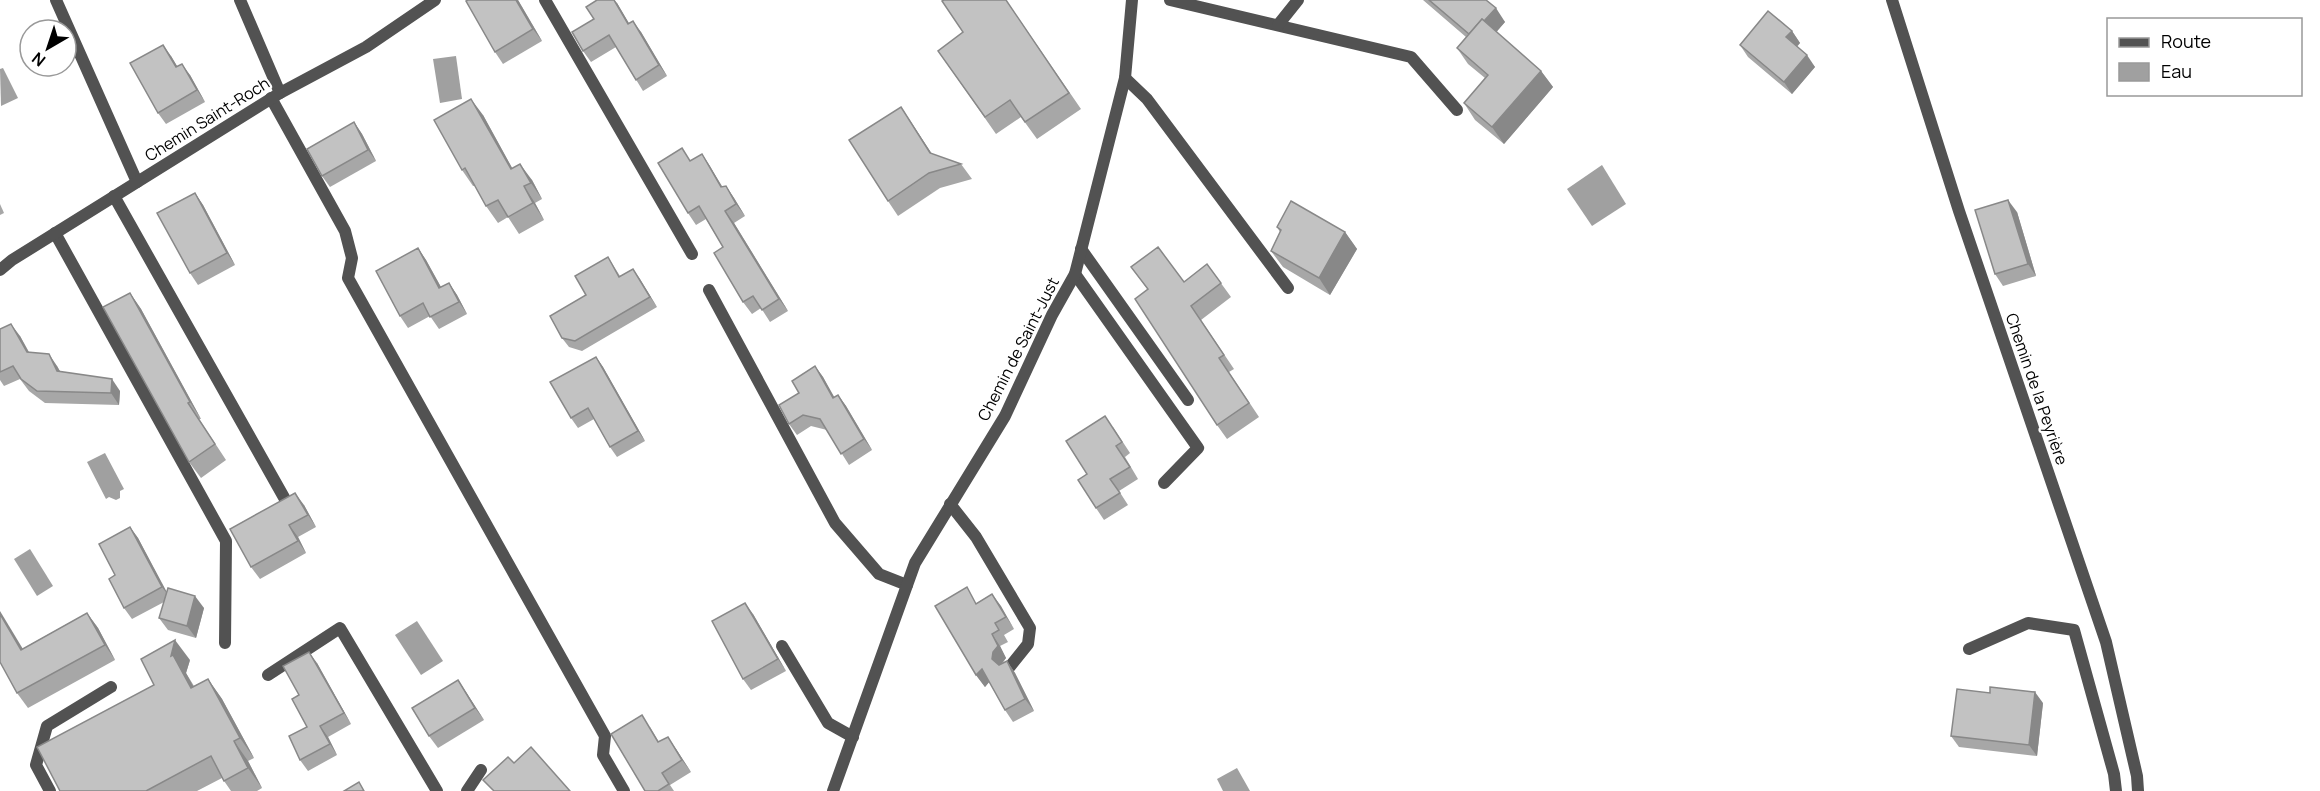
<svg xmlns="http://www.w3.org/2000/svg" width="2320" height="791" font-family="Manrope,sans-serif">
<rect width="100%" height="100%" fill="#fff"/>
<g fill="#a0a0a0">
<path d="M456,56L462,99L440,103L433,59Z"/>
<path d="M3,68L18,98L1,106L0,69Z"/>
<path d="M1602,165L1626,204L1592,226L1567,189Z"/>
<path d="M105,453L124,489L120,491V498L116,500L109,497L106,499L87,462Z"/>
<path d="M30,549L53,586L37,596L14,559Z"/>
<path d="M417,621L443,661L421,675L395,635Z"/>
<path d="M1237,768L1250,791H1223L1217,779Z"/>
</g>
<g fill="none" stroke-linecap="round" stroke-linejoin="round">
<g stroke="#525252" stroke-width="12">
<path d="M240,0L280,93"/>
<path d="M545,0L692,254"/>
<path d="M1170,0L1411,57L1457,110"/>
<path d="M1278,25L1298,0"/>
<path d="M1125,78L1147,99L1288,288"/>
<path d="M271,98L345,231L352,258L348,278L605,736L603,755L624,791"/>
<path d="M114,196L286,501"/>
<path d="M55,233L226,541L225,643"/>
<path d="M1081,249L1188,400"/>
<path d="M1075,274L1198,448L1164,483"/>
<path d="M709,290L835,523L879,574L907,585"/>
<path d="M950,504L976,537L1030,628L1028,644L1008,669"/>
<path d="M782,646L828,723L853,737"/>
<path d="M1969,649L2028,623L2074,630L2114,774L2116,791"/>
<path d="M268,675L340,628L437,791"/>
<path d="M50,791L36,765L47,726L111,687"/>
<path d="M467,791L481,770"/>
</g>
<g stroke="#525252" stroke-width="12">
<path d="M56,0L137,182"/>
<path d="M1892,0L1959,211L2106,642L2137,776L2138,791"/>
<path d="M0,270L12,260L280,93L366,47L435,0"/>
<path d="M833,791L915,563L1005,416L1052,315L1075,274L1125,78L1132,0"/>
</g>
</g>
<g fill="#a7a7a7">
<path d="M518,0L542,41L503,64L495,52Z"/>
<path d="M1006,0L1081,109L1037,139L1021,117L996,134L938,51Z"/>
<path d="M1423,0H1486L1505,22L1496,32L1541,71L1553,87L1504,144L1475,120L1464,103L1485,78L1468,64L1457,48L1466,37Z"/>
<path d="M617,3L629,24L641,32L667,76L643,91L616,47L591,62L583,51L594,19Z"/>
<path d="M1792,31L1800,43L1797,47L1815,67L1792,94L1748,57L1740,45Z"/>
<path d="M171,56L177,66L190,75L205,102L166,124L158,113Z"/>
<path d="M901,107L932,154L961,164L972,179L940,188L898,216L888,201Z"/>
<path d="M483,115L512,168L532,180L542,199L535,203L544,220L519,234L508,217L498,223L486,206L475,186H473L462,170Z"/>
<path d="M354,122L362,134L376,161L330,187L322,176Z"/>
<path d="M702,154L722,186H726L734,198L745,216L734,223L788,311L770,322L761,308L752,314L743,302L723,247L706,219L696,225L688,213L691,161Z"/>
<path d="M195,193L203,205L235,265L198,285L190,273Z"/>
<path d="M0,204L4,213L0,215Z"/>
<path d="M2017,212L2036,276L2003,286L1995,274Z"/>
<path d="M1277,227L1345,232L1357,249L1330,295L1283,267L1271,251L1280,232Z"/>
<path d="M418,248L426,260L441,287L449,283L457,295L467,314L439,329L430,316L408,328L400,316Z"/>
<path d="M608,257L620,276L633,269L657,307L582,351L569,347L562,338Z"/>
<path d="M1207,264L1231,297L1201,320L1234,369L1229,372L1259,417L1227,439L1217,425L1148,290L1131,267L1184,282Z"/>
<path d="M130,293L141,309L201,419H199L226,460L201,478L189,462Z"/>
<path d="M0,329L20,336L29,352L57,366L60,371L120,391L119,405L45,403L29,391L20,379L4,386L0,380Z"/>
<path d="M596,357L603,367L645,441L617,457L610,447L594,419L578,428L571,418Z"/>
<path d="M815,366L823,377L834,398L838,395L846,406L872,450L849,465L827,430L811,426L797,435L789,424L799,393Z"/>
<path d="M1113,427L1130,453L1125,457L1138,479L1119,491L1128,505L1104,520L1096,508L1087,474Z"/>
<path d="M304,505L316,527L298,537L306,553L260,579L251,567Z"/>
<path d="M130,527L138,538L166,592L204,608L196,638L168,630L159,618L164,602L132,619L124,608L115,575Z"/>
<path d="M992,594L1014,629L1004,635L1008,642L1000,646L1006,658L1002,664L1007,661L1015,673L1034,711L1013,722L1005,710L989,682L985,687L976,675L977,603Z"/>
<path d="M87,613L98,628L115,660L28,708L17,693L22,649Z"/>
<path d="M753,614L786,671L751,690L743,679Z"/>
<path d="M190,660L186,673L194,686L208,679L222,699L254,758L248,761L262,788L257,791H231L222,778L197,791H60Z"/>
<path d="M317,663L351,724L328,737L337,755L308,771L300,760L307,727L299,695Z"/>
<path d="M458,680L484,720L438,748L429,736Z"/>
<path d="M2043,703L2037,756L1959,747L1951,736Z"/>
<path d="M650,727L659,742L676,749L691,772L670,785L674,791H645Z"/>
</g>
<g fill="#888">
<path d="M516,0H518L542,41L533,29Z"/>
<path d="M614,0L617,3L636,35L628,24Z"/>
<path d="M1496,8L1505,22L1481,50L1471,36Z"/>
<path d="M633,21L641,32L667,76L659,65Z"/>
<path d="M1792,31L1800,43L1794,49L1786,37Z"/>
<path d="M163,45L171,56L184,78L176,67Z"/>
<path d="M1807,55L1815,67L1792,94L1784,82Z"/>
<path d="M182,64L190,75L205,102L197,90Z"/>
<path d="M1541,71L1553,87L1504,144L1492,127Z"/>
<path d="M471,99L483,115L522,186L511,169Z"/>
<path d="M901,107L911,122L941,168L930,153Z"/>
<path d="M354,122L362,134L376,161L368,150Z"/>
<path d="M702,154L710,166L729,199L721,187Z"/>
<path d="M520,164L532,180L542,199L531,183Z"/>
<path d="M524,186L535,203L544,220L533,203Z"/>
<path d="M726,186L734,198L745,216L736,204Z"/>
<path d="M195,193L203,205L235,265L227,253Z"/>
<path d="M2008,200L2017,212L2036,276L2028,264Z"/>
<path d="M725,211L734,223L788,311L779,299Z"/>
<path d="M1345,232L1357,249L1330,295L1319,278Z"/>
<path d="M418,248L426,260L448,300L439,288Z"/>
<path d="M633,269L640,279L657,307L650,297Z"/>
<path d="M449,283L457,295L467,314L459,302Z"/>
<path d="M130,293L141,309L201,419L190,402Z"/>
<path d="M11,324L20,336L35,364L27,352Z"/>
<path d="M49,354L57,366L66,383L57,371Z"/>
<path d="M596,357L603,367L645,441L638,431Z"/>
<path d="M815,366L823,377L841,409L833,398Z"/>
<path d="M112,379L120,391L119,405L111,393Z"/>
<path d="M838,395L846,406L872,450L864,439Z"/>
<path d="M295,493L304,505L316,527L308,515Z"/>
<path d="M289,525L298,537L306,553L298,541Z"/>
<path d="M130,527L138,538L170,598L162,587Z"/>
<path d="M992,594L1001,606L1014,629L1006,617Z"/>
<path d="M195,596L204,608L196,638L187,626Z"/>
<path d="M745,603L753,614L786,671L778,659Z"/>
<path d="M0,611L32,664L21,650L0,614Z"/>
<path d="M87,613L98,628L115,660L105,645Z"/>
<path d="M992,634L1000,646L1006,658L1001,664L1000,671L992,659Z"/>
<path d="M175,640L190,660L186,673L205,708L191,688L171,656Z"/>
<path d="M309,652L317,663L351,724L344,713Z"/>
<path d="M1007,661L1015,673L1034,711L1025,699Z"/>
<path d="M982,669L990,681L985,687L976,675Z"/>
<path d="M208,679L222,699L254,758L240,738Z"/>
<path d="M458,680L466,692L484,720L475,708Z"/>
<path d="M2035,692L2043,703L2037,756L2029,745Z"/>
<path d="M320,726L328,737L337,755L330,744Z"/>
<path d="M668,737L676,749L691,772L682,760Z"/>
<path d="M234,741L248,761L262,788L248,768Z"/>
</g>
<g fill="#c2c2c2" stroke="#888" stroke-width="1.5">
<path d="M468,0H516L533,29L495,52L466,1Z"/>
<path d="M597,0H614L628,24L633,21L659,65L636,80L609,35L583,51L572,32L594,19L586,7Z"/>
<path d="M944,0H1006L1069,93L1025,122L1010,100L985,117L938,51L963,32L942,1Z"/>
<path d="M1429,0H1486L1496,8L1484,21L1482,19L1469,34Z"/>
<path d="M1768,11L1792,31L1786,37L1807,55L1784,82L1740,45Z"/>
<path d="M1482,19L1541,71L1492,127L1464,103L1488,75L1457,48Z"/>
<path d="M163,45L176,67L182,64L197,90L158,113L130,63Z"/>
<path d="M471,99L511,169L520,164L531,183L524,186L533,203L508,217L498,200L486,206L465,168L462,170L434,120Z"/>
<path d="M901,107L930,153L961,164L929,173L888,201L849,140Z"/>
<path d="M354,122L368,150L322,176L307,149Z"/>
<path d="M682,148L690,161L702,154L721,187L726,186L736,204L725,211L779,299L762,310L753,296L743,302L714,253L723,247L699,206L688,213L658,163Z"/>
<path d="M195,193L227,253L190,273L157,213Z"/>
<path d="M2008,200L2028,264L1995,274L1975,210Z"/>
<path d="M1291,201L1345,232L1319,278L1271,251L1281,230L1277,227Z"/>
<path d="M1158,247L1184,282L1207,264L1221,283L1191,306L1224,355L1219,358L1249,403L1217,425L1135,299L1148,289L1131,267Z"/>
<path d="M418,248L439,288L449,283L459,302L430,317L423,303L400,316L376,271Z"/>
<path d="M608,257L619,277L633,269L650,297L575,341L562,338L550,316L586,295L575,276Z"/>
<path d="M130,293L190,402L188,403L215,444L189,462L103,307Z"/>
<path d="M11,324L27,352L49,354L57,371L112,379L111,393L37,391L21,379L13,366L0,372V329Z"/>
<path d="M596,357L638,431L610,447L588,408L571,418L550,382Z"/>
<path d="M815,366L833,398L838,395L864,439L841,454L820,419L803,415L789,424L779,405L799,393L792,381Z"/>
<path d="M1105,416L1122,442L1116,446L1130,467L1110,479L1120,493L1096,508L1078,480L1087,474L1066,441Z"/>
<path d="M295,493L308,515L289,525L298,541L251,567L230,529Z"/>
<path d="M130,527L162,587L124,608L109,579L115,575L99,544Z"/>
<path d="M967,587L976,604L992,594L1006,617L995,623L999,630L992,634L998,646L993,652L992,659L999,665L1007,661L1025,699L1005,710L982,669L976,675L935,606Z"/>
<path d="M168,588L195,596L187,626L159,618Z"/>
<path d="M745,603L778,659L743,679L712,621Z"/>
<path d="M87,613L105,645L17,693L0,662V614L21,650Z"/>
<path d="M175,640L171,656L173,655L191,688L208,679L240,738L234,741L248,768L224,781L211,756L146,791H60L37,747L154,685L141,659Z"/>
<path d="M309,652L344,713L320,726L330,744L300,760L289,736L307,727L292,699L299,695L283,666Z"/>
<path d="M458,680L475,708L429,736L412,708Z"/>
<path d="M1990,687L2035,692L2029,745L1951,736L1957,689L1990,693Z"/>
<path d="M642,715L658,742L668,737L682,760L662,773L669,784L658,791H645L611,734Z"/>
<path d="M531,747L570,791H494L483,780L508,757L514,763Z"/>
<path d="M359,782L364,791H344Z"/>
</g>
<g text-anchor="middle" stroke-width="4.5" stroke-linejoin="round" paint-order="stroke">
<g font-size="16" fill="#000" stroke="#fff">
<text transform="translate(207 119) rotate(-32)" y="6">Chemin Saint-Roch</text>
<text transform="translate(1018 349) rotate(-63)" y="6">Chemin de Saint-Just</text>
<text transform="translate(2037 389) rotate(71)" y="6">Chemin de la Peyrière</text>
</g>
</g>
<rect x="2107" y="18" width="195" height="78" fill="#ffffff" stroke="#999999" stroke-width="1.5"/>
<rect x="2119" y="38" width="30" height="9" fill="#525252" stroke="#999999" stroke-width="1.5"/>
<text x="2161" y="48" font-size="18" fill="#000000">Route</text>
<rect x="2119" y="63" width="30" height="18" fill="#a0a0a0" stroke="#999999" stroke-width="1.5"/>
<text x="2161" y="78" font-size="18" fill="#000000">Eau</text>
<g transform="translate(48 48) rotate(219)"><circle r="28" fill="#ffffff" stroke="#999999" stroke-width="1.5"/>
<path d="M0-4.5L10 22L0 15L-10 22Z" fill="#000000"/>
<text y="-9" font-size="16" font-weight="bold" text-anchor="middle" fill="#000000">N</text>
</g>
</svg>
